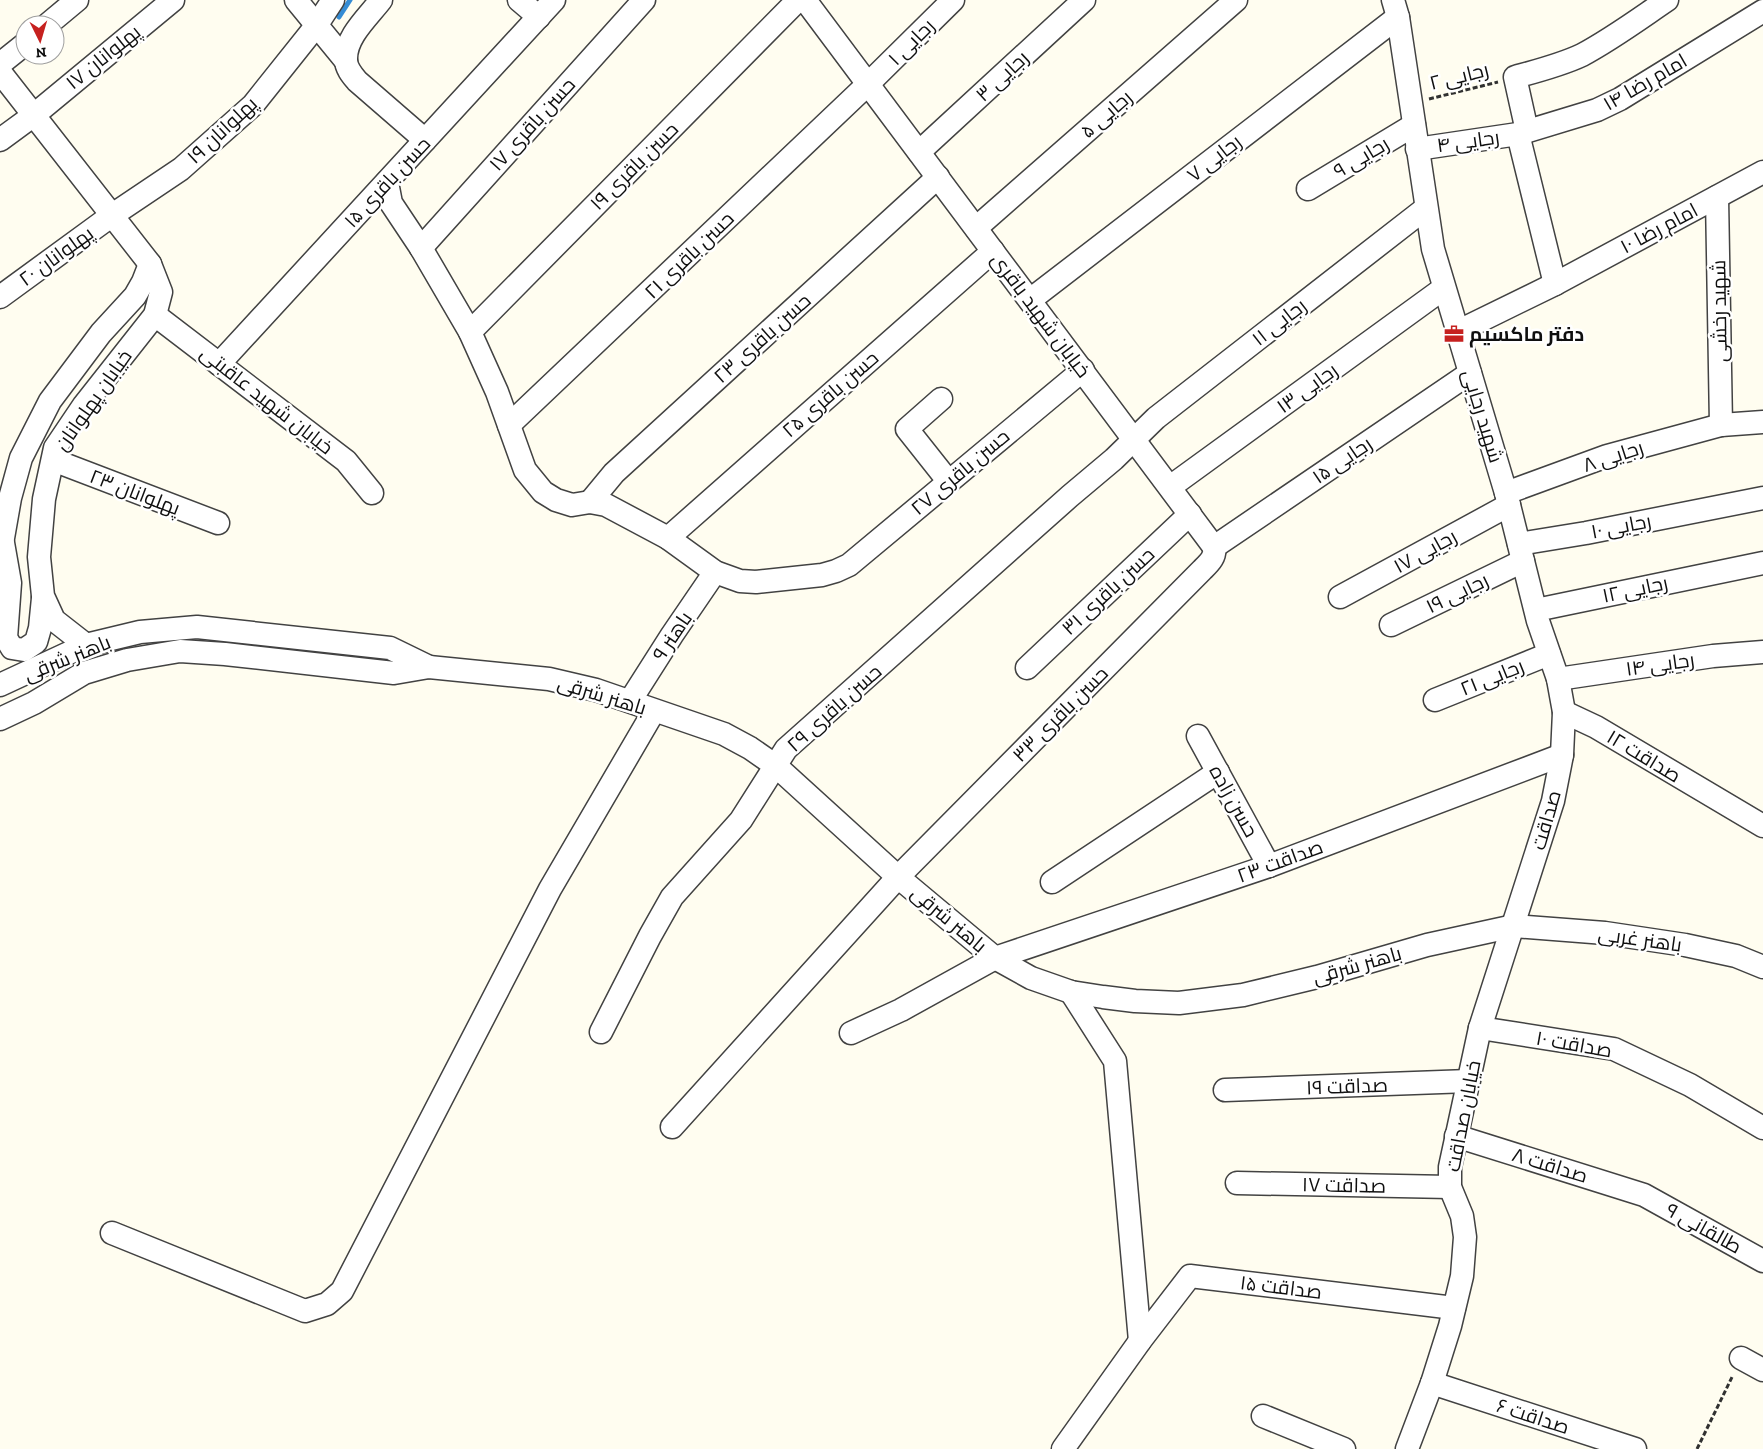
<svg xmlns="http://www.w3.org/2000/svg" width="1763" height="1449" font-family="'Zilla Slab',Cairo,serif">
<rect width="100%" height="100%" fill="#fffdf0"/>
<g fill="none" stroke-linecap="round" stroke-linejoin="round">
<path stroke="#358cd4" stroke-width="5" d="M339,17L350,0"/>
<defs>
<g id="minor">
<path d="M296,0L346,61"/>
<path d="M381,0C368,17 345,37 346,60C346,68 352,75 357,81L425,140"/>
<path d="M519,0L539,17"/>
<path d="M805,0L1214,547"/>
<path d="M1393,0L1398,17L1433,249L1506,493L1538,621L1558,679L1564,712L1562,755L1553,801L1480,1028L1450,1167V1187L1462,1216L1465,1237L1462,1276L1450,1326L1432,1383L1407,1449"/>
<path d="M47,25L77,0"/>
<path d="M0,64L25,44"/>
<path d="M0,72L150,264L161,292L155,315L84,405L55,448L44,499L39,557L43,596L54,620L86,645"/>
<path d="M1527,131L1515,77C1537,71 1561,65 1582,55C1612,39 1639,19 1667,0"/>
<path d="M1518,134L1555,284"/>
<path d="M0,140L34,115L173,0"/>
<path d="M1417,149L1518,134L1597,110L1620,99L1763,11"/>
<path d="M919,152L1084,0"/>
<path d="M387,182L391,203L421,248L470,332L497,392L525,470L543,492L556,500L572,505L590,502L606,505L668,538L715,572L740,581L756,582L822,575L836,571L849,565L1083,370"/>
<path d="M1308,189L1414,125"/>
<path d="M1717,197L1721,425"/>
<path d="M976,228L1236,0"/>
<path d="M421,248L644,0"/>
<path d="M0,297L111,216L181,169L253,105L316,26L333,0"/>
<path d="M1030,300L1398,17"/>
<path d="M155,315L346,461L372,493"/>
<path d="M470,332L798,0"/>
<path d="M1457,332L1555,284L1763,172"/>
<path d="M219,364L554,0"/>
<path d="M941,399L907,429L949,482"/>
<path d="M509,425L868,84L953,0"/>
<path d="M53,460L218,523"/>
<path d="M1170,487L1444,288"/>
<path d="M1506,493L1607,456L1721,425L1763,422"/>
<path d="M590,502L614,473L938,177"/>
<path d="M668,538L993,251"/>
<path d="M3,543L10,583L6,638L12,648L24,650L36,642L40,628L43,598"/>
<path d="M1519,544L1586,533L1763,498"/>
<path d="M1214,547L1470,373"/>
<path d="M0,555L10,498L21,458L50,401L101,333L135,296L143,282L150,264"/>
<path d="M1340,597L1509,505"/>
<path d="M1536,610L1763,563"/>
<path d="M1391,625L1523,561"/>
<path d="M1027,668L1190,514"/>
<path d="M1558,679L1713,656L1763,652"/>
<path d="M0,685L86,645L140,632L197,627L390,648L429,667"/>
<path d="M1435,700L1549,654"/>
<path d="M630,701L672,635L715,572"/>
<path d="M1564,712L1596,727L1763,826"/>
<path d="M0,719L34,703L84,673L127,660L180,651L225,654L394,673L429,667L549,679L596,690L724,734L750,748L776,766L898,877L995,958L1031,978L1071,992L1103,997L1135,1001L1179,1003L1243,995L1317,977L1427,945L1514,926L1605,933L1685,945L1736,956L1763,967"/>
<path d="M1198,736L1269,866"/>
<path d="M1052,882L1218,772"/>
<path d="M1071,992L1115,1061L1140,1341"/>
<path d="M1480,1028L1614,1049L1690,1085L1763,1128"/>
<path d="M601,1032L650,936L672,897L741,820L786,749L1070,496L1114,459L1156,418L1426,208"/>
<path d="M851,1033L901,1010L995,958L1269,866L1562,755"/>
<path d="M1225,1090L1469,1081"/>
<path d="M672,1127L898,877L1202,570C1209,563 1216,557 1214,547"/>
<path d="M1456,1136L1644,1195L1763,1261"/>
<path d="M1237,1183L1450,1187"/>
<path d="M112,1233L305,1311L327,1304L342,1291L550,889L654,711"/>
<path d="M1741,1358L1763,1370"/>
<path d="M1432,1383L1635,1449"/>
<path d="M1263,1416L1344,1449"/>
<path d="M1063,1449L1140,1341L1190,1276L1454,1308"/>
</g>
</defs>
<use href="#minor" stroke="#424242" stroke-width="25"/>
<g stroke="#313131" stroke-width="3" stroke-dasharray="5 2.5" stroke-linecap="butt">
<path d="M1429,99L1498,82"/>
<path d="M1697,1449L1733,1375"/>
</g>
<use href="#minor" stroke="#fff" stroke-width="22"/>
</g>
<defs>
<symbol id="office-bare" viewBox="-9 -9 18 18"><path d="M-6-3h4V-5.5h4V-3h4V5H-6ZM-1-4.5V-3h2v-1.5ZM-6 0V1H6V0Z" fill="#c6211f" stroke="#fff" stroke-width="2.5" paint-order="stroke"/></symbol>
</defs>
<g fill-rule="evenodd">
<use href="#office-bare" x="1440" y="320" width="28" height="28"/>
</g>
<g text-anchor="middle" stroke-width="5" stroke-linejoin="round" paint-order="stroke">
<g font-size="20" fill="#0f0f0f" stroke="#fff">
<text transform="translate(911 42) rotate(-45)" y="7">رجایی ۱</text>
<text transform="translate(103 57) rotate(-39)" y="7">پهلوانان ۱۷</text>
<text transform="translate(1002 76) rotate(-43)" y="7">رجایی ۳</text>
<text transform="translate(1459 76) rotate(-14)" y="7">رجایی ۲</text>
<text transform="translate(1645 82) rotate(-30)" y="7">امام رضا ۱۴</text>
<text transform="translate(1106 114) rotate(-41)" y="7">رجایی ۵</text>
<text transform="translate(532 124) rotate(-48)" y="7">حسن باقری ۱۷</text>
<text transform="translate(222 130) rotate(-43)" y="7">پهلوانان ۱۹</text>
<text transform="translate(1468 141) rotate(-8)" y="7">رجایی ۴</text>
<text transform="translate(1361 157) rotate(-31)" y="7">رجایی ۹</text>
<text transform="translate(1214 158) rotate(-38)" y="7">رجایی ۷</text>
<text transform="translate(634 166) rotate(-45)" y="7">حسن باقری ۱۹</text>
<text transform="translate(387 182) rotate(-47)" y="7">حسن باقری ۱۵</text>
<text transform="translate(1659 228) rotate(-28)" y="7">امام رضا ۱۰</text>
<text transform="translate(689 255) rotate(-44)" y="7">حسن باقری ۲۱</text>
<text transform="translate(56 256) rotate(-36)" y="7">پهلوانان ۲۰</text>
<text transform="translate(1719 311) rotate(-91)" y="7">شهید رخشی</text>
<text transform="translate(1041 315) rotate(53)" y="7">خیابان شهید باقری</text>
<text transform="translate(1279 322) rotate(-38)" y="7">رجایی ۱۱</text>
<text transform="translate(762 338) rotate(-42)" y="7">حسن باقری ۲۳</text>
<text transform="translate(1307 388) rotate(-36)" y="7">رجایی ۱۳</text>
<text transform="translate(830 394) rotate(-41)" y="7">حسن باقری ۲۵</text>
<text transform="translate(93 400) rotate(-55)" y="7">خیابان پهلوانان</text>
<text transform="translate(267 400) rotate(38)" y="7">خیابان شهید عاقبتی</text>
<text transform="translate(1483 416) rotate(73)" y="7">شهید رجایی</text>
<text transform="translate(1613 456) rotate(-18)" y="7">رجایی ۸</text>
<text transform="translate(1342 460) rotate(-34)" y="7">رجایی ۱۵</text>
<text transform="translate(960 472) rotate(-40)" y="7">حسن باقری ۲۷</text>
<text transform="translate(135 492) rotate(21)" y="7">پهلوانان ۲۳</text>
<text transform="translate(1621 526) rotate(-11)" y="7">رجایی ۱۰</text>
<text transform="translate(1425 551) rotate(-29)" y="7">رجایی ۱۷</text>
<text transform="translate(1635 589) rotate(-12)" y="7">رجایی ۱۲</text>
<text transform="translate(1108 591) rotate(-43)" y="7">حسن باقری ۳۱</text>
<text transform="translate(1457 593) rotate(-26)" y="7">رجایی ۱۹</text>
<text transform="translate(672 636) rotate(-56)" y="7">باهنر ۹</text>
<text transform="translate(67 658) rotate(-22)" y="7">باهنر شرقی</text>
<text transform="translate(1660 664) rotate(-8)" y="7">رجایی ۱۴</text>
<text transform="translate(1492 677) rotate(-22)" y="7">رجایی ۲۱</text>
<text transform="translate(602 695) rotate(17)" y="7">باهنر شرقی</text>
<text transform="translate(834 708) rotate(-42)" y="7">حسن باقری ۲۹</text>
<text transform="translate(1060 714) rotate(-45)" y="7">حسن باقری ۳۳</text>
<text transform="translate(1644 756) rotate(31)" y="7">صداقت ۱۲</text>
<text transform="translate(1234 801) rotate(61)" y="7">حسن زاده</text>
<text transform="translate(1546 820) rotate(-74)" y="7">صداقت</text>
<text transform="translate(1280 861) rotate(-20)" y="7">صداقت ۲۳</text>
<text transform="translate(949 919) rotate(40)" y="7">باهنر شرقی</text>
<text transform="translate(1640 939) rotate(8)" y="7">باهنر غربی</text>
<text transform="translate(1357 965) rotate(-16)" y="7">باهنر شرقی</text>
<text transform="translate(1574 1044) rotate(10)" y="7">صداقت ۱۰</text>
<text transform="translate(1347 1086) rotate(-2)" y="7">صداقت ۱۹</text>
<text transform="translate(1463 1116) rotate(-79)" y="7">خیابان صداقت</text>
<text transform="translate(1550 1165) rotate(17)" y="7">صداقت ۸</text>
<text transform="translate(1344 1185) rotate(1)" y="7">صداقت ۱۷</text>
<text transform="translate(1704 1228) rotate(29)" y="7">طالقانی ۹</text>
<text transform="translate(1281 1287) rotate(7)" y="7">صداقت ۱۵</text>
<text transform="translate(1533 1416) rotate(18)" y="7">صداقت ۶</text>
</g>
<g font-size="20" font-weight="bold" fill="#0f0f0f" stroke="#fff" text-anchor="start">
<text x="1469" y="341">دفتر ماکسیم</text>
</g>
</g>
<g transform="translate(40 40) rotate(175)"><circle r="24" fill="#ffffff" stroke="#9f9f9f"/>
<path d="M0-4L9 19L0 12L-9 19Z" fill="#c6211f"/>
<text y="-8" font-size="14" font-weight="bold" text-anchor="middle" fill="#0f0f0f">N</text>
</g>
</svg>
